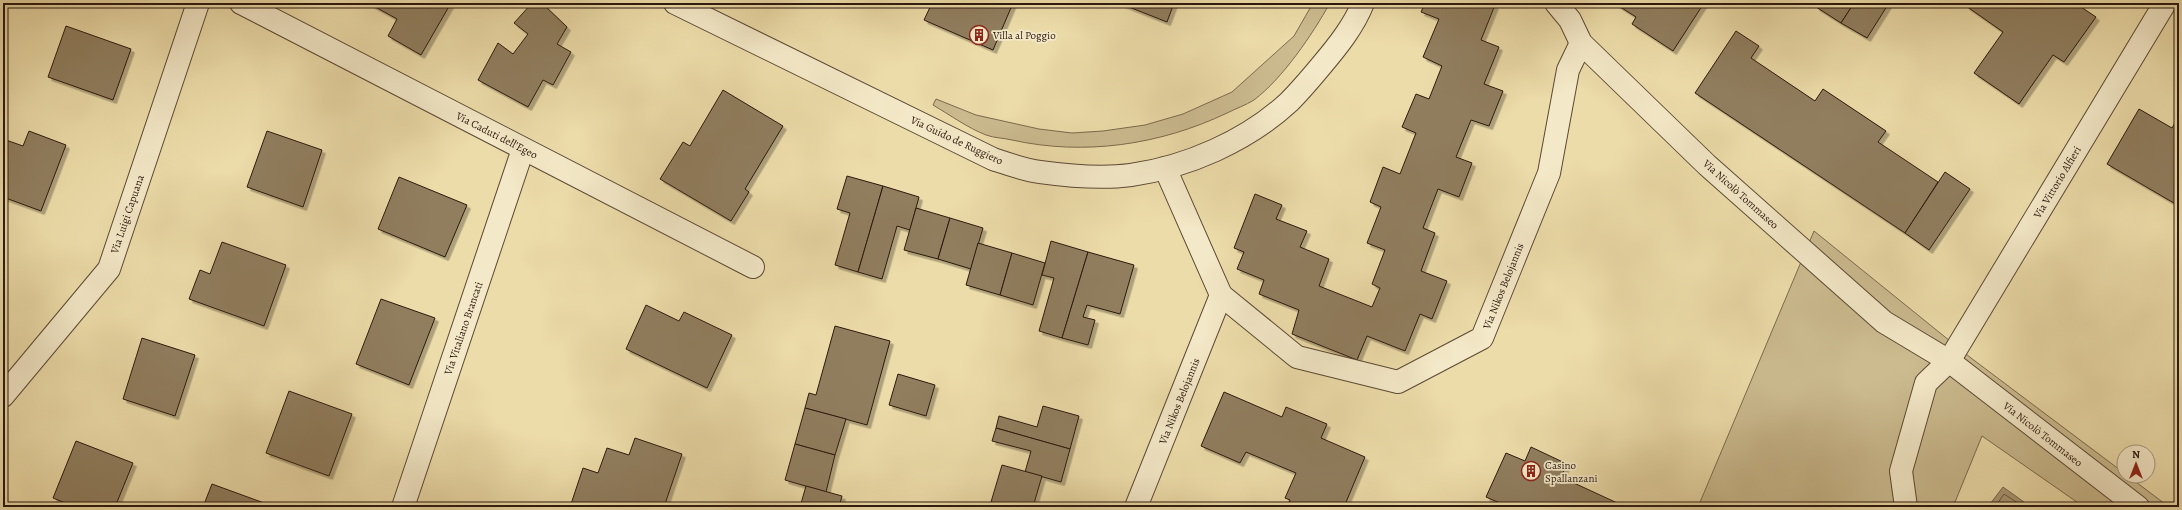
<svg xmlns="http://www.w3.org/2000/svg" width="2182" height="510" font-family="Alegreya,serif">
<defs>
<filter id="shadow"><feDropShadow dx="3.5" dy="3.5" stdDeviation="0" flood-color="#0004"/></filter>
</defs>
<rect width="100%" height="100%" fill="#ecdca9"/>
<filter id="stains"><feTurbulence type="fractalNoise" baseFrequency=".005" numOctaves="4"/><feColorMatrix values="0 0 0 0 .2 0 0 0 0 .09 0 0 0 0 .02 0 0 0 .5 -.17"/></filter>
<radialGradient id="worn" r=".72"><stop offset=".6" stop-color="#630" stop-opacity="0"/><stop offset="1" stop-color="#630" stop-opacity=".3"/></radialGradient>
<g fill="#cbbb8f" stroke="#7c6a4e">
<path d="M1313,3H1330C1312,35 1283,78 1254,100C1246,105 1235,109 1227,113C1160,145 1084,156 1012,140C1004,138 994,138 986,135C968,128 950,115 933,105L936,99L976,115L1039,129L1072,133L1103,131L1145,125L1183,114L1232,92L1294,36Z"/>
<path d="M1814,231L1971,358L2124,473V476H2128L2169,507H2084L1982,436L1955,502V507H1698Z"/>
</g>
<path fill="#ab9974" stroke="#78654b" d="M2003,487L2031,507H1993L1990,504Z"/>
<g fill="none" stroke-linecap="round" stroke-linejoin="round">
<path stroke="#6c5841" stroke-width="1" d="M1995,507L2004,494L2024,507"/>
</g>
<g fill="#907e5f" stroke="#2c180e" filter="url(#shadow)">
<path d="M368,3H451L421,55L388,36L397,19Z"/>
<path d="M532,3H542L567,27L557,44L571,52L553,85L543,80L528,107L478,80L498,43L513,54L528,34L514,23Z"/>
<path d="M932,3H1013L993,50L924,20Z"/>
<path d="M1119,3H1174L1167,22Z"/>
<path d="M1425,3L1495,5L1481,40L1499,47L1484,84L1503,91L1489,126L1471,120L1456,157L1472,163L1459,197L1438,189L1423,228L1435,233L1421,271L1447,281L1432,319L1420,314L1405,351L1367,336L1357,360L1292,334L1299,310L1259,294L1264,280L1237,269L1244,252L1234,248L1255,194L1282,205L1276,219L1307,231L1300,247L1329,259L1319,286L1372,307L1380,288L1372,284L1385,250L1367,243L1381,207L1370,202L1383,167L1400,174L1416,133L1402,127L1416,94L1429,99L1442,66L1423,57L1439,19L1421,12Z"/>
<path d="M1614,3H1704L1673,51L1632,24L1636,17Z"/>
<path d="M1819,3H1854L1841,23L1816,7Z"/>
<path d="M1854,3H1889L1867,38L1841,23Z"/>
<path d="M1968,3H2022L2030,8L2034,3H2075L2096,17L2064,62L2053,55L2019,104L1974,73L2003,32L1966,6Z"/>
<path d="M66,26L131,49L113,100L48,77Z"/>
<path d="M1736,31L1759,46L1751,58L1815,101L1823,89L1886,131L1878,142L1938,182L1905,233L1695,93Z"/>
<path d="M723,90L783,126L745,189L749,192L731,221L660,179L683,142L690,146Z"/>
<path d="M2139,109L2172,128L2179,116V206L2107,164Z"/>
<path d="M29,131L66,145L41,211L3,197V139L23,146Z"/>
<path d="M267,131L322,150L303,207L247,187Z"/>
<path d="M1945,172L1970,189L1929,250L1905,233Z"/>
<path d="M847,176L883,186L858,272L835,265L850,213L837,209Z"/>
<path d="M399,177L467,205L445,257L378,229Z"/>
<path d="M883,186L919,197L910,230L897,226L882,279L858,272Z"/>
<path d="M916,208L950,218L938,259L904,250Z"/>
<path d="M950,218L983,228L971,269L938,259Z"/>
<path d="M1051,241L1088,252L1062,338L1039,331L1054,278L1042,275Z"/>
<path d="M222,242L286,265L264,326L189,299L200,270L210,274Z"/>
<path d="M978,243L1012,253L1000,295L966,285Z"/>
<path d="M1088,252L1134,265L1120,314L1087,305L1083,317L1095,320L1088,345L1062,338Z"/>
<path d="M1012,253L1045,263L1033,305L1000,295Z"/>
<path d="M381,299L435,318L409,385L356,364Z"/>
<path d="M646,305L679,321L684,312L732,335L707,388L626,349Z"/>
<path d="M835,326L890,341L867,425L805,408L809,393L816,395Z"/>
<path d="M142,338L195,355L175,416L123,399Z"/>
<path d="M898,374L935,385L926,416L889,405Z"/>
<path d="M289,391L352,414L329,476L266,453Z"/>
<path d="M1224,392L1282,417L1286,407L1327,424L1321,438L1365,457L1344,507H1287L1290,500L1285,498L1296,473L1246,452L1240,463L1201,446Z"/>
<path d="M1043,406L1079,416L1070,449L996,428L999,416L1037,427Z"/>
<path d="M805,408L846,419L835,455L795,444Z"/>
<path d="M996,428L1070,449L1061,482L1025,472L1031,451L992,441Z"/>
<path d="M635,438L682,454L664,507H570L583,468L598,473L607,448L629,455Z"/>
<path d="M76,441L133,463L115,507H75L53,498Z"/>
<path d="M795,444L835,455L826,492L785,480Z"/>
<path d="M1531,447L1567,464L1561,477L1626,507H1509L1486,497L1506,453L1525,461Z"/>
<path d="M1002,465L1042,476L1033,507H1011L991,502Z"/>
<path d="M212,484L275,507H203Z"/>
<path d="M806,486L842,496L839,507H800Z"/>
<path d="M991,502L1011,507H990Z"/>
</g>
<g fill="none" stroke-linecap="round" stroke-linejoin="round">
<defs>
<g id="minor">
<path d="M241,3L753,267"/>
<path d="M675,3L993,159C1008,164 1024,170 1040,172C1069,176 1101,179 1131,175C1187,167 1247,141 1289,102C1300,91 1311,78 1321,66C1337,47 1354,26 1363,3"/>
<path d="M1556,3L1570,20L1581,43L1707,165L1884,322L1949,361L2138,507"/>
<path d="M1221,295L1297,357L1398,382L1482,338L1549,173L1568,70L1581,43"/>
<path d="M3,396L109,269L198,3"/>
<path d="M403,507L523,149"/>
<path d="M1136,507L1221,295L1165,168"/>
<path d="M1906,507L1901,471L1926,383L1949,361L2165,3"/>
</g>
</defs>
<use href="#minor" stroke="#5c4935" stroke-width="24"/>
<use href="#minor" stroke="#f3e8c7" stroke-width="22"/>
</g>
<defs>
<symbol id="building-ring" viewBox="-11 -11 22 22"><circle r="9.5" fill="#f3e8c7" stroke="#8f2418" stroke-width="1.5"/><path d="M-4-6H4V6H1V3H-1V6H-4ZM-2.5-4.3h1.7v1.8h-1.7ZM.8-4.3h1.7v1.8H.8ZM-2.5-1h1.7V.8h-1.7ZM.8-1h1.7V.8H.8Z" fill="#8f2418"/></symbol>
</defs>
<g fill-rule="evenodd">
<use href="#building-ring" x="968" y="24" width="22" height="22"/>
<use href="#building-ring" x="1520" y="460" width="22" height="22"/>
</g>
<g text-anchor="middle" stroke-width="3.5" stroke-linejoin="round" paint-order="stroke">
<g font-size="11" fill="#2c180e" stroke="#f3e8c7" text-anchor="start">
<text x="993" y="39">Villa al Poggio</text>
<text x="1545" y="469">Casino<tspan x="1545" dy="13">Spallanzani</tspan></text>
</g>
<g font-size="11" fill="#2c180e" stroke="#f3e8c7">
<text transform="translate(497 135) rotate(27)" y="4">Via Caduti dell'Egeo</text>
<text transform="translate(957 140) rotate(25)" y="4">Via Guido de Ruggiero</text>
<text transform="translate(2057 182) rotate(-59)" y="4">Via Vittorio Alfieri</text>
<text transform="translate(1741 194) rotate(42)" y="4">Via Nicolò Tommaseo</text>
<text transform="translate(127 214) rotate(-71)" y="4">Via Luigi Capuana</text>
<text transform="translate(1503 286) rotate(-68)" y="4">Via Nikos Belojannis</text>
<text transform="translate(463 328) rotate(-71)" y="4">Via Vitaliano Brancati</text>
<text transform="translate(1179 401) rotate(-68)" y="4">Via Nikos Belojannis</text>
<text transform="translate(2043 434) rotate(38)" y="4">Via Nicolò Tommaseo</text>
</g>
</g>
<rect width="2182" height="510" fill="none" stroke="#ecdca9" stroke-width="16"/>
<rect x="4" y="4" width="2174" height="502" fill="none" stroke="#2c180e" stroke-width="2"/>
<rect x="8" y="8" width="2166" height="494" fill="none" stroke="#2c180e"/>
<g transform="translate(2136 464)"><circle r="19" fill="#f3e8c7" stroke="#a3957d"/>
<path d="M0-3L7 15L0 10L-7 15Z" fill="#8f2418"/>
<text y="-6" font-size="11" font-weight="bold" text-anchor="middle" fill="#2c180e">N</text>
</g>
<rect width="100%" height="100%" filter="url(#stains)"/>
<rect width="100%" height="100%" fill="url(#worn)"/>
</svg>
